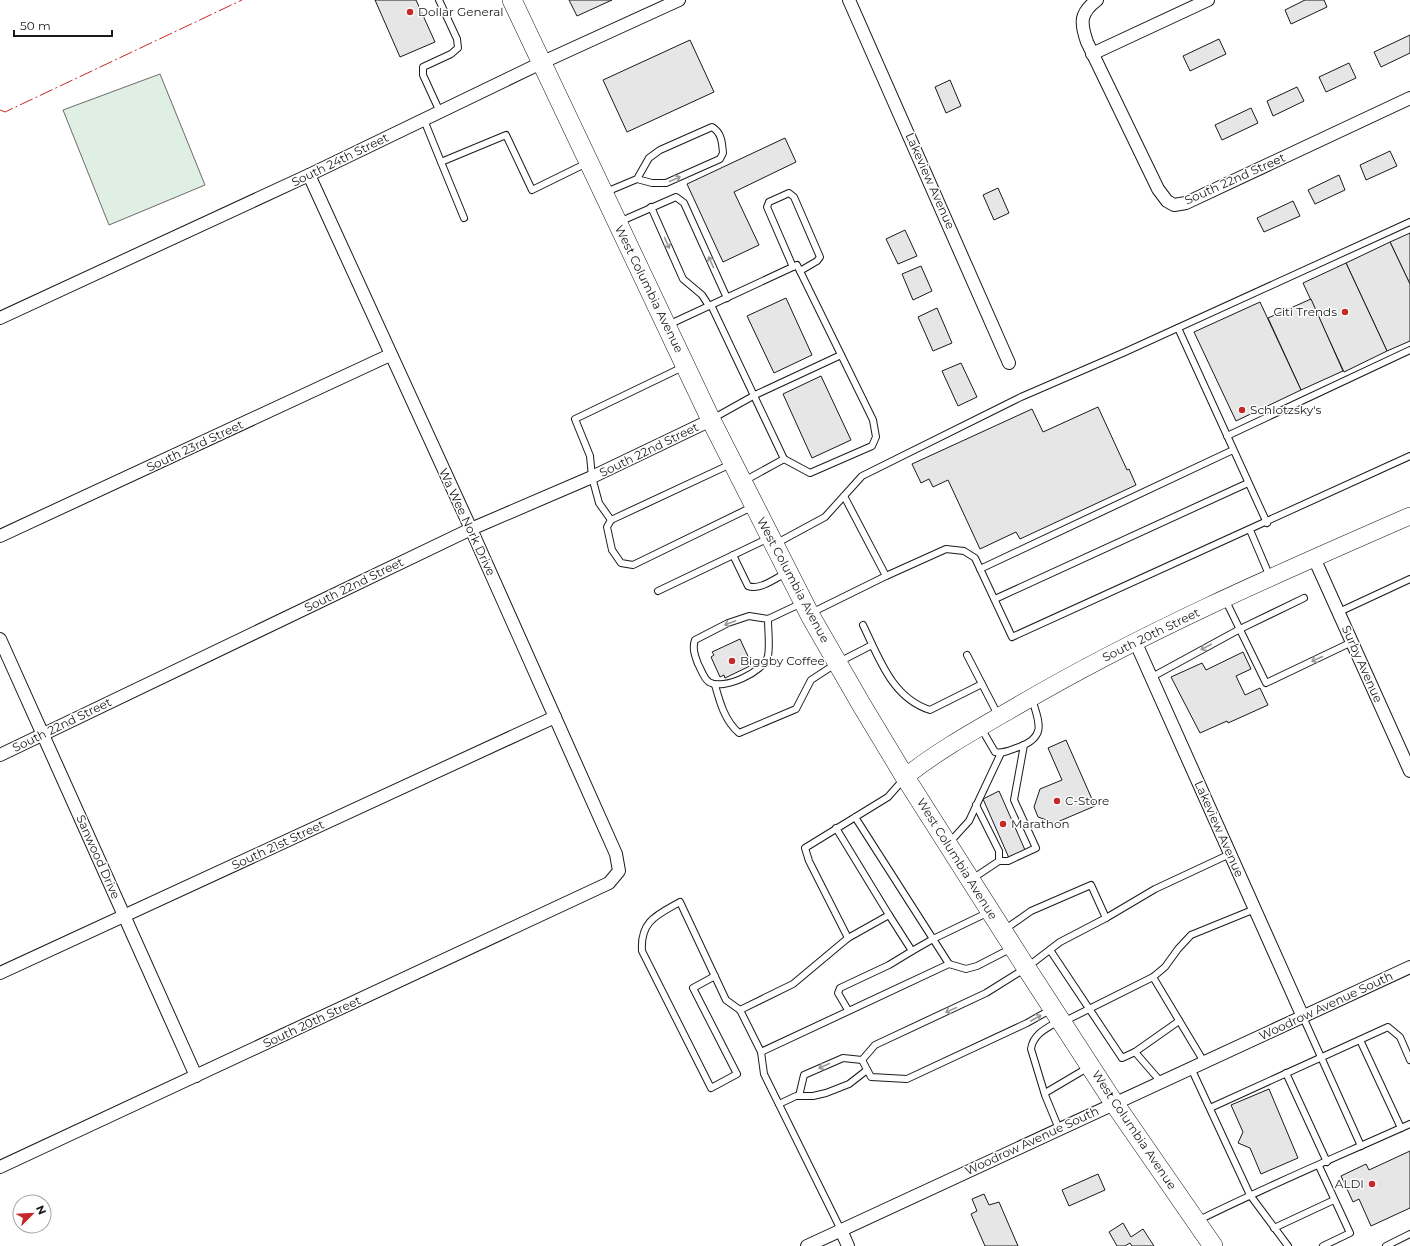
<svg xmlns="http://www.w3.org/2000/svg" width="1410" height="1246" font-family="Montserrat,sans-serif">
<rect width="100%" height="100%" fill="#fff"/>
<path fill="#e0efe3" stroke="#6a6a6a" d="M160,74L205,185L109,225L63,110Z"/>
<g fill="#e6e6e6" stroke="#1a1a1a">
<path d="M375,0H416L435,42L400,57Z"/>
<path d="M569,0H612L577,16Z"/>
<path d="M1305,0H1324L1327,7L1291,24L1285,10Z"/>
<path d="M1410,35V53L1381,67L1374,52Z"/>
<path d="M1219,39L1226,54L1190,71L1183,56Z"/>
<path d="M690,40L714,92L627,132L603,80Z"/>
<path d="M1349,63L1356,78L1326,92L1319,77Z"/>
<path d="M950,80L961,106L946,113L935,87Z"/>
<path d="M1297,87L1304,101L1273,116L1267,101Z"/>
<path d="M1251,108L1258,123L1222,140L1215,125Z"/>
<path d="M785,138L796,162L734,192L759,245L723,262L687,184Z"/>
<path d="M1390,151L1397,166L1366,180L1360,165Z"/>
<path d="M1339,175L1345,190L1315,204L1308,190Z"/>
<path d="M998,188L1009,213L994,220L983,195Z"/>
<path d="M1293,201L1300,216L1264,232L1257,218Z"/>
<path d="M905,230L917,256L898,264L886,239Z"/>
<path d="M1410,233V284L1390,242Z"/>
<path d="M1390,242L1410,284V341L1387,351L1346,263Z"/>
<path d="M1346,263L1387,351L1344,372L1303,283Z"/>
<path d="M921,266L932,291L913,300L902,274Z"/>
<path d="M786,298L812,355L774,373L747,316Z"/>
<path d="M1311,299L1343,371L1301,390L1268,318Z"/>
<path d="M1260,302L1301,390L1236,421L1194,332Z"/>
<path d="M937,308L952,343L933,351L918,317Z"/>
<path d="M961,363L977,397L958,406L942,371Z"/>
<path d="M821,376L851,440L812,458L783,394Z"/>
<path d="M1098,407L1127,470L1129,469L1136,485L1020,539L1016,532L980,549L948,480L933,487L929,479L921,483L912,464L1032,409L1043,432Z"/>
<path d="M740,639L752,665L725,678L724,675L720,677L711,657L714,655L712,652Z"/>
<path d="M1243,652L1251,669L1236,676L1245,695L1260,688L1268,705L1228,723L1227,721L1200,733L1171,677L1202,663L1206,670Z"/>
<path d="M1066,740L1095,806L1055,823L1038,817L1034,807L1040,789L1062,780L1048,748Z"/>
<path d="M999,791L1025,850L1009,858L983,799Z"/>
<path d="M1269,1089L1298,1158L1261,1174L1250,1148L1238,1143L1243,1132L1231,1105Z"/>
<path d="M1410,1151V1208L1371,1226L1359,1199L1353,1202L1341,1176L1366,1164L1369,1170Z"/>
<path d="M1098,1174L1105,1190L1069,1206L1062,1190Z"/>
<path d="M984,1194L989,1205L999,1202L1018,1246H985L971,1214L977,1211L972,1199Z"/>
<path d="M1123,1223L1131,1237L1143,1229L1154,1246H1132L1130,1243L1125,1246H1117L1109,1232Z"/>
</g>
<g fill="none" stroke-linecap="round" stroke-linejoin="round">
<defs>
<g id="lane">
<path d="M439,0L457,39L458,48L451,54L423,67V75L440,112"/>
<path d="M424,120L441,162L506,135L532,190L587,163"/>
<path d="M441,162L464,218"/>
<path d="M606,192L637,179L649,158L660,150L712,127C722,133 722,143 723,153L720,159L666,183H652L637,179"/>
<path d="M651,207L683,279L702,295L709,306"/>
<path d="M619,222L676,197L684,203L727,298"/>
<path d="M793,267L767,207L769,202L789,193L794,197L820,257L817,261L800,271"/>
<path d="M711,305L784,459"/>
<path d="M668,325L797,265L873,420L876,437L872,446L810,473L784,459L744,481"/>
<path d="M1178,328L1267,523"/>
<path d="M712,419L755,395L841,355"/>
<path d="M1227,436L1410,350"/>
<path d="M731,464L611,520L607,527L612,550L621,563L633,565L752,507"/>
<path d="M844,496L886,576"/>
<path d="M611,520L599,503L592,477L590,456L575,419L683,367"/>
<path d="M1250,530L1270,577"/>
<path d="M777,543L825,517L862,476L1021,397L1125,352L1410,222"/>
<path d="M733,555L748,586C759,591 776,578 786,573"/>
<path d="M980,569L1233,450"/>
<path d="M658,591L769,538"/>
<path d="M995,599L1248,483"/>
<path d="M1225,599L1266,683L1352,642"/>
<path d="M1339,612L1410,579"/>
<path d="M811,613L886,576L946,549L964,551L975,558L1012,637L1410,456"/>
<path d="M768,619C768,631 770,645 768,656C764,672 723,691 709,682C704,679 701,669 698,664C695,656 692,648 695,640L728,623L749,616L768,619L802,603"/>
<path d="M863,625C879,658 892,698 930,710L982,684"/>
<path d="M967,655L998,715"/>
<path d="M1152,677L1240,629L1304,598"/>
<path d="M715,685C720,703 725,721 739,733L796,709L811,680L837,663L872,645"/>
<path d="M981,728L995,752C1003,754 1010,750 1019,747C1047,737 1039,722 1032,699"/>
<path d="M855,817L949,964L761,1052L740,1010L793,984L848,938L809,861L805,848L888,797L903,780"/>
<path d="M836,828L889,915"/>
<path d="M949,843L969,821L1001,753"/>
<path d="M999,861H1008L1036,848L1014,800L1024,745"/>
<path d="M972,879L999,861V851L976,805"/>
<path d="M1106,918L1155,889L1230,854"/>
<path d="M1004,930L1031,911L1091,885L1106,918L1060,942L1026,968L986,993L875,1045L862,1060L871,1077L907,1079L1027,1023L1050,1010"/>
<path d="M848,938L889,915L912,951L933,939L989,912"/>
<path d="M1050,950L1122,1058L1135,1052L1161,1082"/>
<path d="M949,964L966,969L977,966L1010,949"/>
<path d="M715,976L693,988L737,1074L711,1088L642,951C640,921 657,915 680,902L726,1000L740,1010"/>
<path d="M1153,977L1204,1062"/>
<path d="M848,1010L838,993L840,988L889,965L912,951"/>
<path d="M1303,1017L1361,1146"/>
<path d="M1063,1022L1153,977L1165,967L1178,949L1191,935L1255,909"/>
<path d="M1360,1040L1401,1128"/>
<path d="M761,1052L764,1074L841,1230"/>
<path d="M1135,1052L1179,1021"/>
<path d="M1191,1068L1250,1195L1288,1246"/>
<path d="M1286,1073L1327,1162"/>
<path d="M1045,1093L1089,1067"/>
<path d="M799,1096L804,1075L843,1058L862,1060"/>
<path d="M779,1104L796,1096H813L826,1093L849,1084L867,1070"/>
<path d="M1210,1108L1388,1027L1400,1037L1410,1060"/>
<path d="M1059,1129L1045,1095L1031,1049C1033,1034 1047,1028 1059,1021"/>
<path d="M1319,1166L1350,1233L1323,1246"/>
<path d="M1197,1221C1267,1186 1339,1156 1410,1124"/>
<path d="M1274,1228L1334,1200"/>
<path d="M1386,1246L1410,1234"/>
</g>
<g id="street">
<path d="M849,0L1009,363"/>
<path d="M1097,0C1080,13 1080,22 1087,42L1158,189L1167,201L1174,205L1186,203L1410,98"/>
<path d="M1092,54L1208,0"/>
<path d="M0,318L309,175L541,63L679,0"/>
<path d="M0,536L390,355"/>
<path d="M1314,558L1410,771"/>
<path d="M0,639L196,1076"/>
<path d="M1135,641L1303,1017"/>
<path d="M0,755L471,529L592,477L711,420"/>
<path d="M0,973L555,717"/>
<path d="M0,1167L609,883L619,871L616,854L471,529L309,175"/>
<path d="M841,1230L848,1246"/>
<path d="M807,1246L1410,967"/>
</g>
<path id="secondary" d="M905,777C940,749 979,728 1017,706C1143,632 1277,574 1410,516"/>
<path id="primary" d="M512,0L711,420L811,617L861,704L905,777L1020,958L1114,1103L1213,1246"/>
</defs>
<use href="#lane" stroke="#1a1a1a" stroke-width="8"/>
<use href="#street" stroke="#1a1a1a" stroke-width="14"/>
<use href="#secondary" stroke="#1a1a1a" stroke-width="18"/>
<use href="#primary" stroke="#1a1a1a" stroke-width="20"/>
<use href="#lane" stroke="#fff" stroke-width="6"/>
<use href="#street" stroke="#fff" stroke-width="12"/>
<use href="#secondary" stroke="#fff" stroke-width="17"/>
<use href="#primary" stroke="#fff" stroke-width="19"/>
<path stroke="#c62828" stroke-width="1" stroke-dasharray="14 3 2 3" stroke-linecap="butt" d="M0,110L5,112L242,0"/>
</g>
<defs><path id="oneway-shaft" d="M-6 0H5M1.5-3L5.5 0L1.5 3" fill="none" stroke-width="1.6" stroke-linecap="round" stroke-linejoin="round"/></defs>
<g stroke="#989898">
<use href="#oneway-shaft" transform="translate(675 179) rotate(-24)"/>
<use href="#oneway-shaft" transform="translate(667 243) rotate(66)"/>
<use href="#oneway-shaft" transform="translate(711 262) rotate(-114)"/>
<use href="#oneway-shaft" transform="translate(730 623) rotate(159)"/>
<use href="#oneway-shaft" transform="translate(1206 647) rotate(152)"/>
<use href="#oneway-shaft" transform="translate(1317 659) rotate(155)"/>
<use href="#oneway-shaft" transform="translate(951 1010) rotate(155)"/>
<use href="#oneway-shaft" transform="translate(1036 1018) rotate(-30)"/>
<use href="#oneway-shaft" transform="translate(824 1066) rotate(156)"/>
</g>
<g fill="#c62828" stroke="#fff" stroke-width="1.5">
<circle cx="410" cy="12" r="4"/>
<circle cx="1345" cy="312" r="4"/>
<circle cx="1242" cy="410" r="4"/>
<circle cx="732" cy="661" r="4"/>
<circle cx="1057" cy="801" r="4"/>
<circle cx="1003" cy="824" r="4"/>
<circle cx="1372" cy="1184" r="4"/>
</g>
<g text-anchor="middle" stroke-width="3" stroke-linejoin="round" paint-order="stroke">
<g font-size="12" fill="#1a1a1a" stroke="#fff" text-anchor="start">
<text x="418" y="16">Dollar General</text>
<text x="1337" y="316" text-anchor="end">Citi Trends</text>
<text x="1250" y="414">Schlotzsky's</text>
<text x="740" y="665">Biggby Coffee</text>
<text x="1065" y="805">C-Store</text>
<text x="1011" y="828">Marathon</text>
<text x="1364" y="1188" text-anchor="end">ALDI</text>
</g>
<g font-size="12" fill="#1a1a1a" stroke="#fff">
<text transform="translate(340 160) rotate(-26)" y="4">South 24th Street</text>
<text transform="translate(1235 179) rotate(-24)" y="4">South 22nd Street</text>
<text transform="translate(930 181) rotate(66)" y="4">Lakeview Avenue</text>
<text transform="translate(649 289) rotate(64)" y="4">West Columbia Avenue</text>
<text transform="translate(195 446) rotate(-25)" y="4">South 23rd Street</text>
<text transform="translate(649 450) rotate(-26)" y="4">South 22nd Street</text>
<text transform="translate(467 522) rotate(65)" y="4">Wa Wee Nork Drive</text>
<text transform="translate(793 580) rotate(62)" y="4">West Columbia Avenue</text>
<text transform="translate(354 585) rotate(-26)" y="4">South 22nd Street</text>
<text transform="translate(1151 635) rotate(-26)" y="4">South 20th Street</text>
<text transform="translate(1362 664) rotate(66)" y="4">Surby Avenue</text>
<text transform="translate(62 725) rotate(-26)" y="4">South 22nd Street</text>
<text transform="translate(1219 829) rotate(66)" y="4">Lakeview Avenue</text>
<text transform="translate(278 845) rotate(-25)" y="4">South 21st Street</text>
<text transform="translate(98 857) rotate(66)" y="4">Sanwood Drive</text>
<text transform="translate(957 859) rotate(58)" y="4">West Columbia Avenue</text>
<text transform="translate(1326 1006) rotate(-25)" y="4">Woodrow Avenue South</text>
<text transform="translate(312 1022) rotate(-25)" y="4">South 20th Street</text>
<text transform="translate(1134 1130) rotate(56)" y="4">West Columbia Avenue</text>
<text transform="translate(1032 1141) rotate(-25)" y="4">Woodrow Avenue South</text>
</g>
</g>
<g transform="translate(32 1214) rotate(66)"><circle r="19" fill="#ffffff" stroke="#a3a3a3"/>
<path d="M0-3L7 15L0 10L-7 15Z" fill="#c62828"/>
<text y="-6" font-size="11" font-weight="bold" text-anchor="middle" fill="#1a1a1a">N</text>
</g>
<path d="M14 30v6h98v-6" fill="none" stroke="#1a1a1a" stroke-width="2"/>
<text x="20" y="30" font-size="12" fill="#1a1a1a" stroke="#ffffff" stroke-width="3" paint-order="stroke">50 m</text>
</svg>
